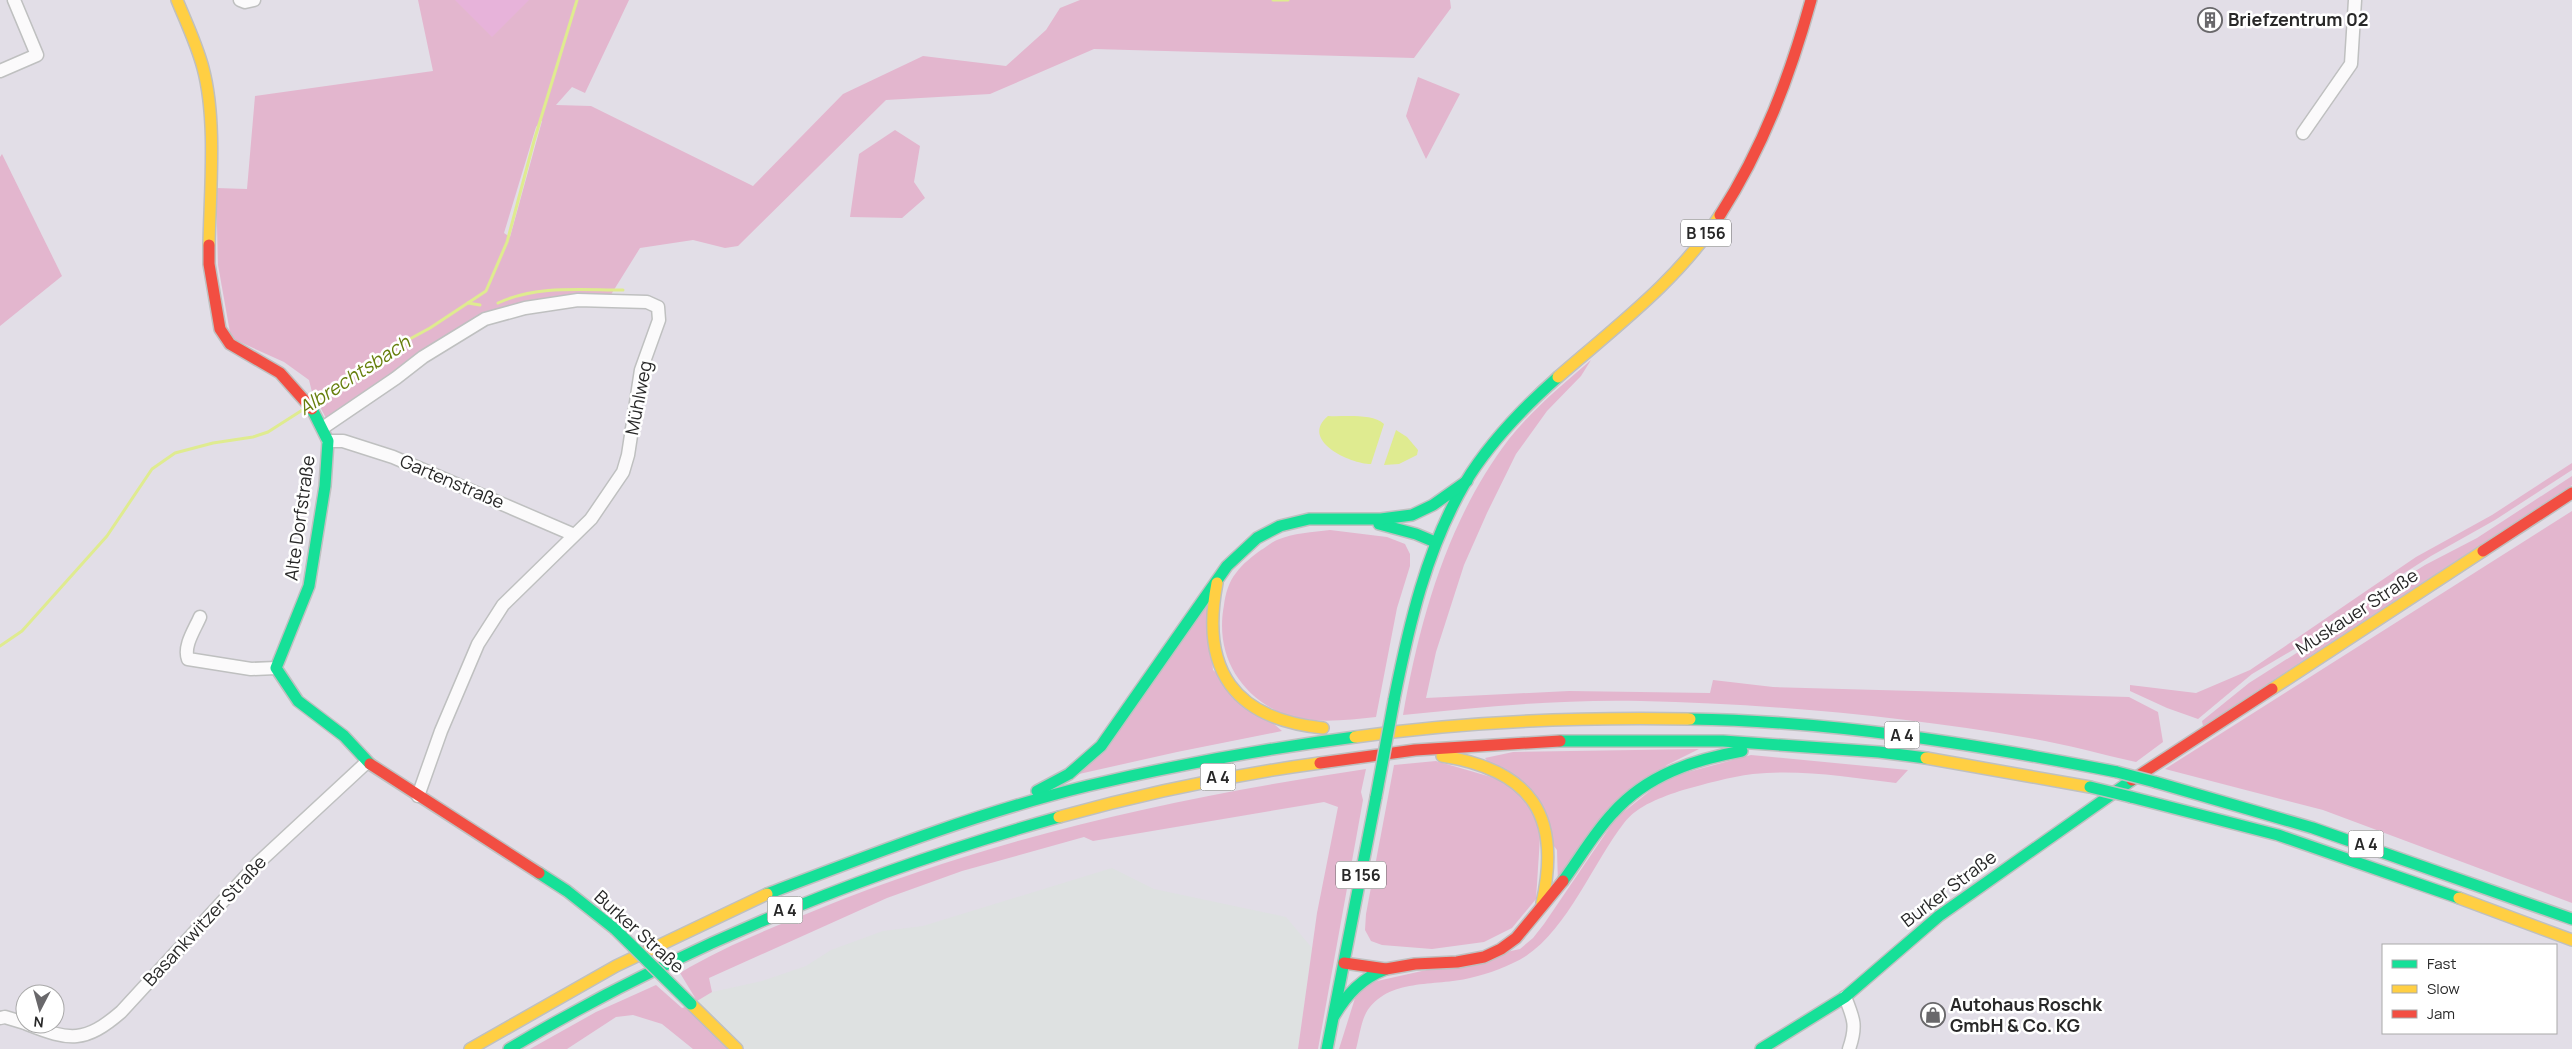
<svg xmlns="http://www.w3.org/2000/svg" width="2572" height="1049" font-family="Manrope,sans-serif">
<rect width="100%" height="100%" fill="#e2dee7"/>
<path fill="#dee1e1" d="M1112,868L1154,889L1286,917L1312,948L1298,1049H746L697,1001L712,992L762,981L806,966L831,950L883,931L923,926Z"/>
<g fill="#e3b6ce" fill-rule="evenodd">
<path d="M418,0H629L585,93L572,87L556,105L591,106L753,186L843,94L923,56L1006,66L1046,30L1060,8L1080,0H1450L1451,8L1414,58L1094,49L990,94L886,100L738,246L725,248L693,240L640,248L607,301L504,313L327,420L312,392L309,380L284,362L231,338L218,265L216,188L247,189L255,96L433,71ZM541,121H542L510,237L504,233L536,127Z"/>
<path d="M1418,77L1460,94L1426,159L1406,116Z"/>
<path d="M895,130L920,146L914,182L925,198L902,218L850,217L859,154Z"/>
<path d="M2,154L62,276L0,326V157Z"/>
<path d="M1591,360L1581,376L1547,411L1516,454L1487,513L1464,565L1436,652L1426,698L1569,691L1710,693L1713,680L1773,687L2129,697L2158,712L2163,742L2136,762C2100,754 2065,744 2029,738C1901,716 1771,704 1641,701C1562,699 1482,707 1403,715C1420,618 1448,519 1509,439C1533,409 1562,385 1591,360Z"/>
<path d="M2572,463V470L2495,520L2431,556L2373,593L2325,631L2252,674L2198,719L2167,708L2130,691V685L2196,693L2250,670L2416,557L2492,515Z"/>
<path d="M2572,476V485L2203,726L2202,721L2249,683L2325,635L2375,596L2425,565L2477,538Z"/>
<path d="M2572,511V903L2323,810L2165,769Z"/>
<path d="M1330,530L1387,537L1405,544L1410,554V566L1397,608L1376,717C1346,720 1310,725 1281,713C1237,693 1215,652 1224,605C1225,595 1229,581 1236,573C1242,564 1253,556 1261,550C1266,547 1272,542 1277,540C1293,533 1313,532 1330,530Z"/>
<path d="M1207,596L1213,670L1282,731L1177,752L1079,774Z"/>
<path d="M1699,749L1667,765L1558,884L1557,850L1485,758L1513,752Z"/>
<path d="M1751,755L1908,770L1896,783C1849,777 1799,769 1753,774C1729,777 1705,784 1683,790C1662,797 1638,805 1624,823C1593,863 1568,928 1526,956C1510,966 1488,974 1470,978C1435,987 1388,977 1366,1013C1361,1022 1359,1038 1356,1049H1339L1356,995L1364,984L1520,949L1533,938L1544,924L1616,818L1666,778Z"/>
<path d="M1436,761L1512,783L1541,822L1536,899L1512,928L1484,942L1432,949L1382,945L1371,941L1365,930L1366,914L1394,765Z"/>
<path d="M1366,769L1361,792L1363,800L1318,1049H1298L1317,913L1338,807L1324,802L1093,841L1084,837L962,871L887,898L709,978L712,992L697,1001L680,973C724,946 774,927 821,908C996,837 1179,797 1366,769Z"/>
<path d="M656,985L682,1008L691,1005L736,1049H693L662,1024L633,1015L616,1017L567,1049H530L596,1012Z"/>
</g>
<path fill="#e7b3da" d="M455,0H529L492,37Z"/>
<g fill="#dfeb90">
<path d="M1328,416C1344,417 1372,413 1384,424L1371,464C1350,464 1299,440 1328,416Z"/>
<path d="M1396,430L1407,437L1418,450L1417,455L1399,464L1384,465Z"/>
</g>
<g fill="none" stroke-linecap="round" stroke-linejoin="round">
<g stroke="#dfeb90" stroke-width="3">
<path d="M1273,0H1288"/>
<path d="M468,303L480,305"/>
<path d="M498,303C537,285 581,290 623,290"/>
<path d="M313,403L371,360L430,328L486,291L507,242L534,141L577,0"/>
<path d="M0,646L22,631L107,536L152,469L175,453L213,443L253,437L268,432L304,409"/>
</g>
<defs>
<g id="street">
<path d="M240,0L245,2L254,0"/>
<path d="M0,71L37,55L14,0"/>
<path d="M2303,133L2351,64L2355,0"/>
<path d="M324,427L396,378L423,357L485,319L525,308L578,300L647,302L658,307L659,320L641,370L628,455L623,472L591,519L503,605L478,644L441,731L418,796"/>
<path d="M328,441H343L393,457L572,534"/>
<path d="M200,617C195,629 183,646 188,659L251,669L276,668"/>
<path d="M1845,997C1854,1019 1857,1026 1849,1049"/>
<path d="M0,1018L5,1017L25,1023"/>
<path d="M27,1024C70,1041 85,1043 121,1012L258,863L367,762"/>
</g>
<g id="fast">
<path d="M312,409L328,441L325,486L309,586L276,668L298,701L344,736L370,764"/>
<path d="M1379,524L1416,534L1435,542"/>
<path d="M1394,700C1409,625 1426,550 1465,483C1489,443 1523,408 1558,377"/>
<path d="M1690,719C1834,721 1975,744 2117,772"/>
<path d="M1560,741H1723L1879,752L1926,758"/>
<path d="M2155,782L2313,828L2572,919"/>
<path d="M1037,791L1069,774L1101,746L1227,566L1257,538L1280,526L1309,519H1381L1412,515L1433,505L1467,481"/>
<path d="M2131,797L2278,835L2459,898"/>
<path d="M539,873L567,891L615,929"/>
<path d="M1563,881C1580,858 1594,833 1613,813C1647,775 1693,760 1742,751"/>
<path d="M767,894C872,854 977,813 1087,786C1175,765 1264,749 1355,737"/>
<path d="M1334,1016C1347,994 1362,978 1386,969"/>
<path d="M509,1049C680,947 868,871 1059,817"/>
<path d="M1327,1049L1376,797"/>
<path d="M1761,1049L1845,997L1939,916L2132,780"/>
</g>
<g id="slow">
<path d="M177,0C186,22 197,45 203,68C217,120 210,191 209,245"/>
<path d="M1558,377C1614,328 1680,279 1720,215"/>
<path d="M1217,583C1200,670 1234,719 1323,728"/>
<path d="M2272,689L2483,551"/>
<path d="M1355,737C1466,721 1577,717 1690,719"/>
<path d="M1442,756C1531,770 1562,815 1542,903"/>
<path d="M1926,758L2090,787"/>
<path d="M1059,817C1145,793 1232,775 1320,763"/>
<path d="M2459,898L2572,940"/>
<path d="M691,1004L737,1049"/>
<path d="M470,1049L616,966L767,894"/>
</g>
<g id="jam">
<path d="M1720,215C1763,148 1790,76 1811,0"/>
<path d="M209,245V264L220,329L230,344L280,373L312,409"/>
<path d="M2483,551L2572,493"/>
<path d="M1320,763L1415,750L1560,741"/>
<path d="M370,764L539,873"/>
<path d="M2132,780L2272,689"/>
<path d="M1344,963L1386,969L1415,964L1457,962L1484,957L1501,949L1516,938L1563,881"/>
</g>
</defs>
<use href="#street" stroke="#bfc0c0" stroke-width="15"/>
<use href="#fast" stroke="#bfc0c0" stroke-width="14"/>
<use href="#slow" stroke="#bfc0c0" stroke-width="14"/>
<use href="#jam" stroke="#bfc0c0" stroke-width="14"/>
<use href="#street" stroke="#fbfafb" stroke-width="12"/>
<use href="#fast" stroke="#16e098" stroke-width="11"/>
<use href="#slow" stroke="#ffcf43" stroke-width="11"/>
<use href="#jam" stroke="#f24e42" stroke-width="11"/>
<defs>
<g id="fast-bridge">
<path d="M2117,772L2155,782"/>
<path d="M2090,787L2131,797"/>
<path d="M1376,797L1394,700"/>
<path d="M615,929L691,1004"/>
</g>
</defs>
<use href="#fast-bridge" stroke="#bfc0c0" stroke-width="14" stroke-linecap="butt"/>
<use href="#fast-bridge" stroke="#16e098" stroke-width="11"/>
</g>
<defs>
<symbol id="building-ring" viewBox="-11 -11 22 22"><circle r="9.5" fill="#fff" stroke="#69686b" stroke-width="1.5"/><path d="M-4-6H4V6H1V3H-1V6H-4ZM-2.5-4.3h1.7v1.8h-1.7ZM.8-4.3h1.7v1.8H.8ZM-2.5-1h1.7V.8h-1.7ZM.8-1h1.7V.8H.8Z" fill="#69686b"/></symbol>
<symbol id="shop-ring" viewBox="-11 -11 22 22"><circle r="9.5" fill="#fff" stroke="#69686b" stroke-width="1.5"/><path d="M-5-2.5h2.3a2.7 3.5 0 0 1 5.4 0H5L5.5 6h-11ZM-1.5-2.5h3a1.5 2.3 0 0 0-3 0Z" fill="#69686b"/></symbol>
</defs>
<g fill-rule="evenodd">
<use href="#building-ring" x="2196" y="6" width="28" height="28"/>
<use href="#shop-ring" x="1919" y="1001" width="28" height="28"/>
</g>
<g text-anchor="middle" stroke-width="5" stroke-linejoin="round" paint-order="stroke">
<g fill="#fff" stroke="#686868" stroke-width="1">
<rect x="1681" y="219.5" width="50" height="27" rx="4"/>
<rect x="1884.5" y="721.5" width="35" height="27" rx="4"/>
<rect x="1200.5" y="763.5" width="35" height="27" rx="4"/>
<rect x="2348.5" y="830.5" width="35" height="27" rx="4"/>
<rect x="1336" y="861.5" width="50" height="27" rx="4"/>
<rect x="767.5" y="896.5" width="35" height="27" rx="4"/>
</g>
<g font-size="16" font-weight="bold" fill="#282828">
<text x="1706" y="239">B 156</text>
<text x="1902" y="741">A 4</text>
<text x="1218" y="783">A 4</text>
<text x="2366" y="850">A 4</text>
<text x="1361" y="881">B 156</text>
<text x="785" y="916">A 4</text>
</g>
<g font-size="18" font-weight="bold" fill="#282828" stroke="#fff" text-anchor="start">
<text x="2228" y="26">Briefzentrum 02</text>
<text x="1950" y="1011">Autohaus Roschk<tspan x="1950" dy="21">GmbH &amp; Co. KG</tspan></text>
</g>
<g font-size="18" fill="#282828" stroke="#fff">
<text transform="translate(639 398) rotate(-79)" y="6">Mühlweg</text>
<text transform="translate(452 482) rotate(23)" y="6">Gartenstraße</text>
<text transform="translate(300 518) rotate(-82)" y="6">Alte Dorfstraße</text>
<text transform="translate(2357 612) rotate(-33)" y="6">Muskauer Straße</text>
<text transform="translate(1949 889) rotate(-37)" y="6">Burker Straße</text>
<text transform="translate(205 921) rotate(-47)" y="6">Basankwitzer Straße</text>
<text transform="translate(639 932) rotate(42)" y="6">Burker Straße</text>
</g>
<g font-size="19" font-style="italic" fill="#667e0c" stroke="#fff">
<text transform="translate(354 375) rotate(-33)" y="7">Albrechtsbach</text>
</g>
</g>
<rect x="2382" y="944" width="175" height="90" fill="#ffffff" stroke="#a9a9a9"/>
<rect x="2392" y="960" width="25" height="8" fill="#16e098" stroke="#a9a9a9"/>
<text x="2427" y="969" font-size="15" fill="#282828">Fast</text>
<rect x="2392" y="985" width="25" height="8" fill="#ffcf43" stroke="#a9a9a9"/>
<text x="2427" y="994" font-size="15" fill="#282828">Slow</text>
<rect x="2392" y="1010" width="25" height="8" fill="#f24e42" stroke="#a9a9a9"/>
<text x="2427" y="1019" font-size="15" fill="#282828">Jam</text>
<g transform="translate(40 1009) rotate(186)"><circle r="24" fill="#ffffff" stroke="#a9a9a9"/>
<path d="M0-4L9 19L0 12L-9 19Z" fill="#69686b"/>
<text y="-8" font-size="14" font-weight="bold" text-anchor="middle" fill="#282828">N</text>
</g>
</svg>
